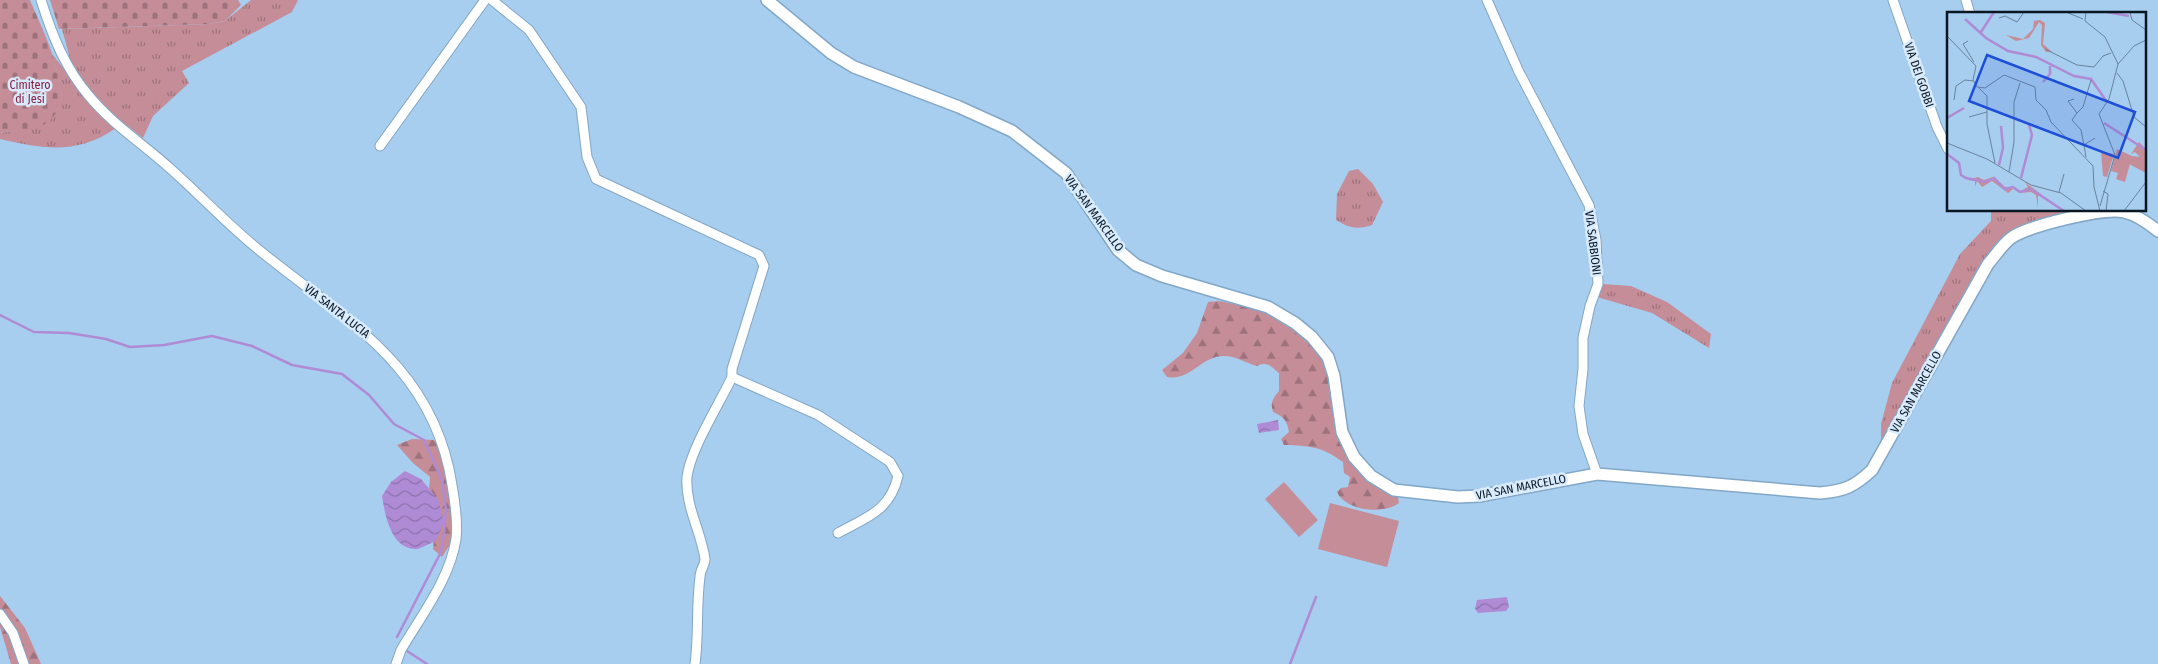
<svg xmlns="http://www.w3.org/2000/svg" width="2158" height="664" font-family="'Fira Sans Condensed',sans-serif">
<defs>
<pattern id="grass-tufts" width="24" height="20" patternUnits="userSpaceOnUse" patternTransform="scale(1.25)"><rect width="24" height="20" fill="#c58d98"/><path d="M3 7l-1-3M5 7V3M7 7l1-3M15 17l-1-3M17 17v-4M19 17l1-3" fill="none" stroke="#9e727c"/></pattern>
<pattern id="forest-firs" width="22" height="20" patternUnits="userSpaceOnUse" patternTransform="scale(1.25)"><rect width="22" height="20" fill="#c58d98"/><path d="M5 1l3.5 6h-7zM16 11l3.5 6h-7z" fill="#9e727c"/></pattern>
<pattern id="cemetery-stones" width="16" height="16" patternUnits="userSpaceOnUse" patternTransform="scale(1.25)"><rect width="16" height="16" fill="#c58d98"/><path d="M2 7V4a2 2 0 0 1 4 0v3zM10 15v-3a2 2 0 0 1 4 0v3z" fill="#9e727c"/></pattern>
<pattern id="water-waves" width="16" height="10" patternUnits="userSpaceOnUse" patternTransform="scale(1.25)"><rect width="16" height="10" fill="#af8bd5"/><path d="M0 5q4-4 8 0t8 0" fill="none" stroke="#8d71ac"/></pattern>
</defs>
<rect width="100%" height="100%" fill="#a7cdef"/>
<g fill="url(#grass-tufts)">
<path d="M251,0H298L292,12L182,71L189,83L153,116L143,138L104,108L72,66L62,29L208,24L225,21Z"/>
<path d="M52,54L85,95L116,128C77,155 44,149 0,139V133L23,129L57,71Z"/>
<path d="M1358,169L1373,184L1383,202L1372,225C1357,230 1349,228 1336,220L1337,194L1349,171Z"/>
<path d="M1991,210L2081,212L2017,227L1992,248L1881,447V424L1892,383L1960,254L1991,221Z"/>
<path d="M1603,284L1631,286L1667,302L1711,334L1709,348L1652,313L1597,297Z"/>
</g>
<g fill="url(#forest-firs)">
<path d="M1219,301C1261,308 1309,325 1328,367C1334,379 1333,398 1335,412C1338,432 1352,461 1366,476C1373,485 1389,491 1398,497L1399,503C1383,515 1346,511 1337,492L1341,488L1348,487L1350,477L1344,473L1343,462C1321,446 1310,446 1284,445L1281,439L1289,432C1287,420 1283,416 1273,412C1270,403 1273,398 1279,391V373C1271,366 1267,361 1257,366C1243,362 1231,353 1216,357C1198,362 1187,381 1167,377L1162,370L1183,353L1197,333L1208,302Z"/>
<path d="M412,439L434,440L441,448L452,499L451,543L442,557L433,549L435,529L429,490L430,477L413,463L397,445Z"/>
<path d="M0,596L25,628L41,664H11L0,627Z"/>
</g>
<g fill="url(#cemetery-stones)">
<path d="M0,0H30C41,27 82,104 45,124C33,130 13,130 0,133Z"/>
<path d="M50,0H238L241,5L225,21L208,24L59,29Z"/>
</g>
<g fill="#c58d98">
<path d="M1284,482L1318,520L1299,537L1265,499Z"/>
<path d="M1330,503L1399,521L1387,567L1318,549Z"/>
</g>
<g fill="url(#water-waves)">
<path d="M1278,420L1279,430L1259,433L1257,424Z"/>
<path d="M405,471L421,479L438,499L444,522L436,541C430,543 422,548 417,549C391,550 385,515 382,496L391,482Z"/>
<path d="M1507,597L1509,607L1506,611L1478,613L1475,609L1477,600Z"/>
</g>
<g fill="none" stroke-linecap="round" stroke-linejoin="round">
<g stroke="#af8bd5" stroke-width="2.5">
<path d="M0,315L34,332L69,333L106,339L130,347L164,345L212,336L252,346L292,365L342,374L369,395L394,424L424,440L442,480L446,510L444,533L441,552L397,637"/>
<path d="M407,651L427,664"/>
<path d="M1290,664L1316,597"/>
</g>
<defs>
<g id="minor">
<path d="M41,0C52,35 65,68 89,96C114,126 145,145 173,171C202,197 229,226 259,250C344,319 434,366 452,485C455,502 458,522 456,539C450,579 421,616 401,650L396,664"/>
<path d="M492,0L529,30L581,107L587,157L596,179L759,255L764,266L732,369V377L818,415L890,462L898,476C890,511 867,517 838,533"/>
<path d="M1487,0L1519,72L1589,205L1596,240L1598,284L1590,306L1583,338V369L1579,406L1583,434L1597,474"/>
<path d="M1893,0L1937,127L1948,149"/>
<path d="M1966,0L1970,14"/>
<path d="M380,146L485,0"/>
<path d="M0,614L13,633L24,664"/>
<path d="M695,664C699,635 696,606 700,577C700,570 705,565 705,559C701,531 685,506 687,477C690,450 720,403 732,377"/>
</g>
<path id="secondary" d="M767,0L831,53L854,67L959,107L1012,131L1066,173L1118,250L1136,265L1162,276L1268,307L1295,323L1312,337L1328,357L1334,376L1342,432L1354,457L1371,476L1394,490L1458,497L1479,496L1597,474L1820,493C1844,491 1854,487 1872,470L1988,264C1995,256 2002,245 2011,238C2027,226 2105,207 2124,212C2137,215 2148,223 2158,231"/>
</defs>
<use href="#minor" stroke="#82a7c7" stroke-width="11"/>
<use href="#secondary" stroke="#82a7c7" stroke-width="14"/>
<use href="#minor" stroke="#fff" stroke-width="9"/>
<use href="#secondary" stroke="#fff" stroke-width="11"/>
</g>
<g text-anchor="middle" stroke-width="5" stroke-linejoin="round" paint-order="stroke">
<g font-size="12" fill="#091723" stroke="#d8ebfd">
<text transform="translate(1919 75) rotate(71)" y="4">VIA DEI GOBBI</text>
<text transform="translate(1094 213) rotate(54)" y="4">VIA SAN MARCELLO</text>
<text transform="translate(1593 243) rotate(83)" y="4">VIA SABBIONI</text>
<text transform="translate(337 311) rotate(38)" y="4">VIA SANTA LUCIA</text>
<text transform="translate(1916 392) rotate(-61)" y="4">VIA SAN MARCELLO</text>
<text transform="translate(1521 487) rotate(-11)" y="4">VIA SAN MARCELLO</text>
</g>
<g font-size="12" fill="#8a1f43" stroke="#d8ebfd">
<text x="30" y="89">Cimitero<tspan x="30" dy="14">di Jesi</tspan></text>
</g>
</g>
<g transform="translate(1947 12)">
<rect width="199" height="199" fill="#a7cdef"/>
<path d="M93,8L98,11L96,32L105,40H99L94,33L95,13L92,10L82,26L69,29L59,23L76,27L86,17L87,9ZM192,130L199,137V161L182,152L185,144L193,145L188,140L184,142ZM31,165L37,168L46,165L55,174L74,179L81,175L78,170L95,183L91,184V196L89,183L84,180L73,181L66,177L61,181L45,169L35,175L30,169L28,175V169L21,168Z" fill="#c58d98"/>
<path d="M170,137L185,144L178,170L169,167L171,161L164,159ZM154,139L167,142L160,165L156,164Z" fill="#c58d98"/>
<path fill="none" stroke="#af8bd5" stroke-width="2.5" d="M160,0L182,4M18,7L39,26L61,39L89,45L127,64L144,67L160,90M34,20L47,0M96,70L103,62V54M0,106L17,96M157,111L199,138M0,142L12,151L14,163L19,166L38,170L47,166L58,177L66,175L73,180L84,177L117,199M52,153L56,136L54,114M74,166L85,123L82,113"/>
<path fill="none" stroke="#68849d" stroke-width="1" d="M119,0L136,7M139,0L138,9L158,25L171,52L162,87L152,102L168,143L153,194M183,0L185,8L199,18M52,6L58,4L70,10L77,0M0,24L29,54L26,68L30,75L38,76L57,63L88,75L89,88L99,98L104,110L146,154L147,175L153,199M21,29L16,32L27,50M98,37L130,53L147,55L156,44L164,41M171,52L187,34L199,28M170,61L176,69L187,105L199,115M32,76L40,84V112L48,151M127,87L121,89L130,101L125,108L134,118L137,133M7,88L9,74L18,68L27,69M130,101L136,95L144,68M22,105L40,100M0,131L40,147L84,173L114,181L139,199M139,145L137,133L148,126M62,160L67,130V90L73,71M156,179L161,182L159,199M112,180L117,162M177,199L199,170"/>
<path fill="#1d4ed8" fill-opacity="0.15" stroke="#1d4ed8" stroke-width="2.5" d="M40,43L188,100L171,146L22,89Z"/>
<rect width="199" height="199" fill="none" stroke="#091723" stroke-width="2.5"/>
</g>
</svg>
